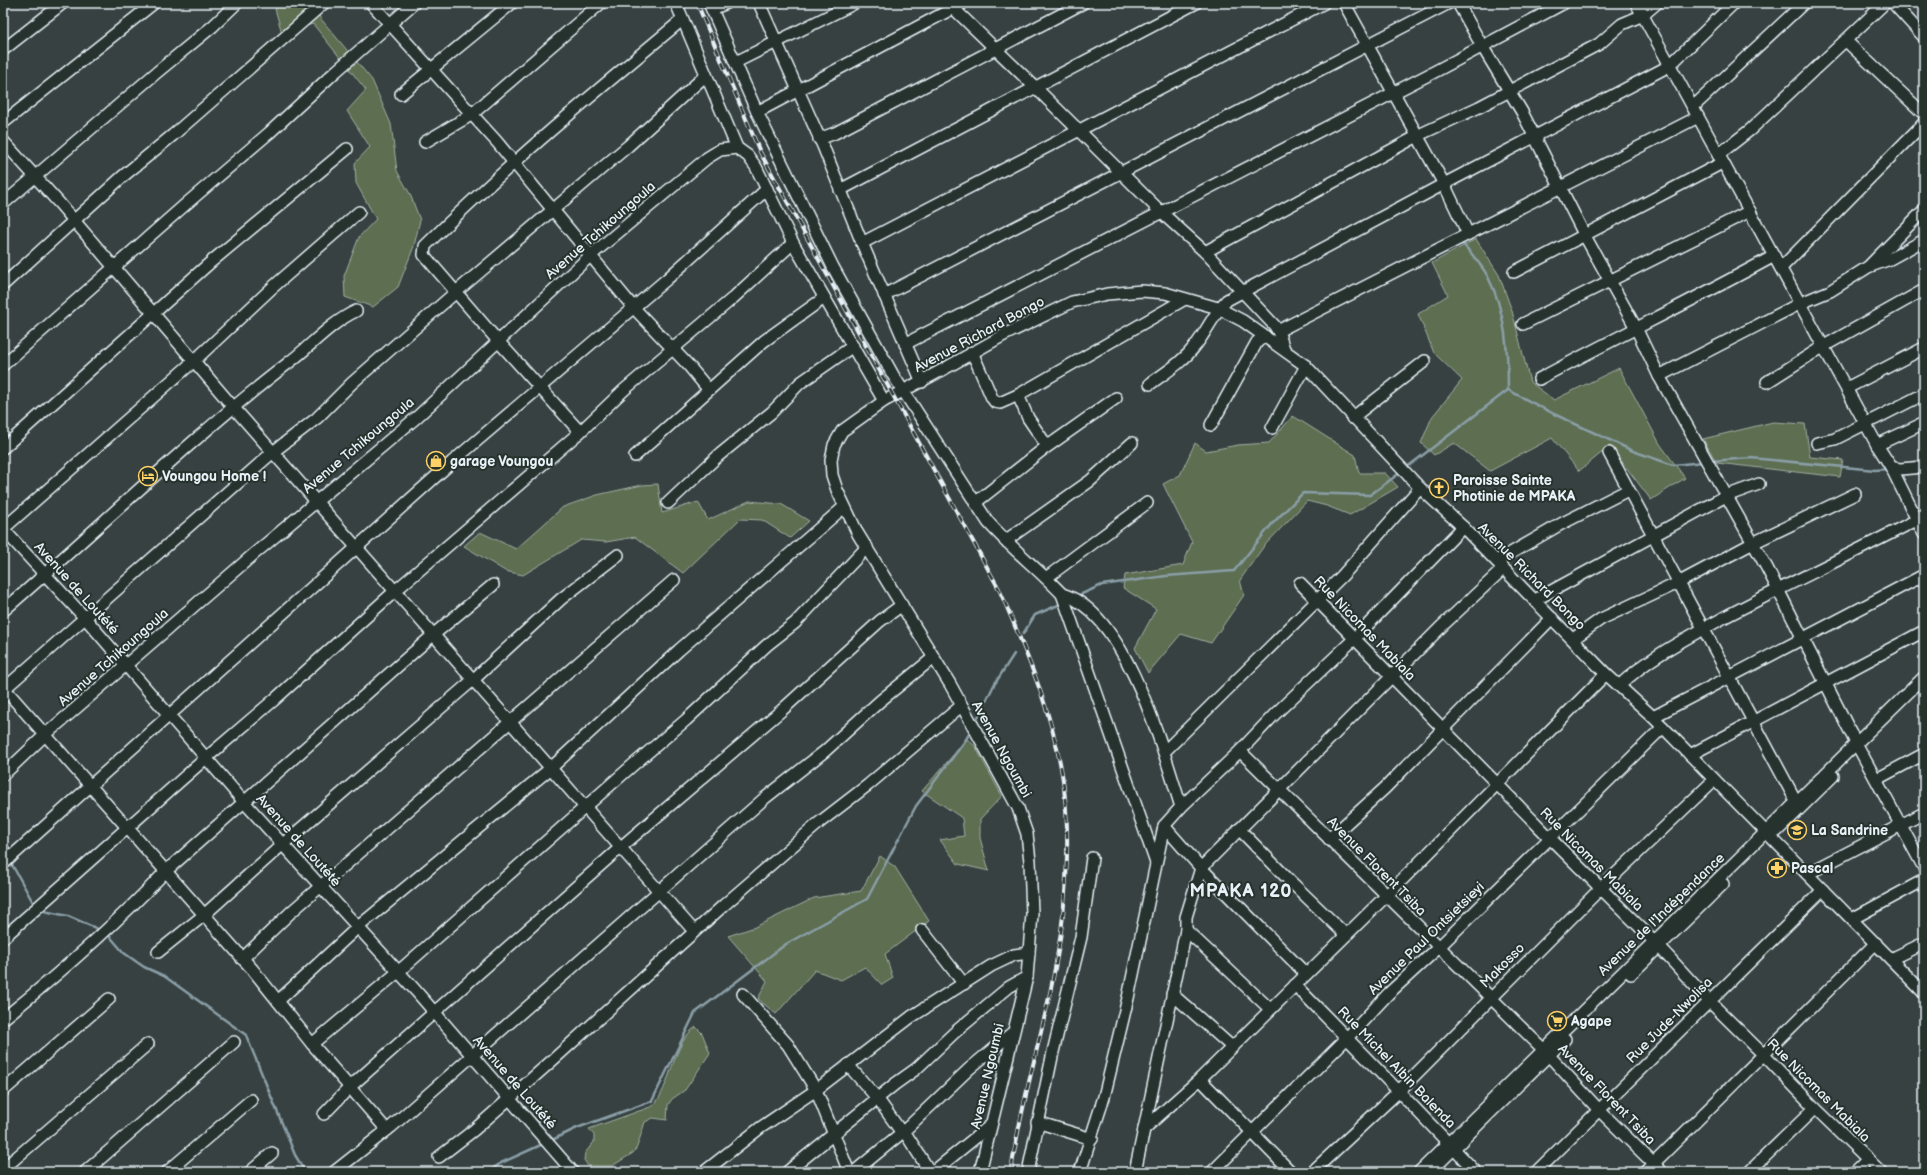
<svg xmlns="http://www.w3.org/2000/svg" width="1927" height="1175" font-family="'Balsamiq Sans',sans-serif">
<rect width="100%" height="100%" fill="#374141"/>
<filter id="ink" filterUnits="userSpaceOnUse"><feTurbulence type="fractalNoise" baseFrequency=".025" numOctaves="2"/><feDisplacementMap in="SourceGraphic" scale="8" xChannelSelector="R" yChannelSelector="G"/><feConvolveMatrix kernelMatrix="1 2 1 2 8 2 1 2 1" color-interpolation-filters="sRGB"/></filter>
<g filter="url(#ink)">
<g fill="#5d6e51" stroke="#a2b0a4">
<path d="M283,3H312L321,19L372,80L391,124L397,171L410,194L420,220L414,246L398,287L373,307L345,297L344,276L359,237L376,219L356,183L355,163L370,147L347,111L366,90L313,24L282,33L275,9Z"/>
<path d="M1476,239L1499,275L1512,311L1530,382L1554,400L1619,368L1660,444L1685,478L1651,500L1610,446L1579,471L1552,438L1490,471L1454,443L1434,455L1421,443L1432,417L1462,380L1434,353L1418,314L1448,295L1432,263Z"/>
<path d="M1293,416L1355,455L1359,473H1385L1398,487L1350,515L1327,506L1307,501L1264,546L1240,580L1244,595L1211,643L1181,634L1148,673L1135,648L1156,609L1123,588L1125,575L1183,565L1192,542L1163,484L1180,475L1195,443L1206,451L1238,445L1269,443Z"/>
<path d="M1773,422L1805,424L1810,457L1843,460L1840,477L1717,463L1703,439Z"/>
<path d="M658,484L662,513L698,502L708,520L749,501L781,504L809,521L790,538L762,520L740,519L683,573L635,537L606,542L581,540L523,575L505,571L464,546L480,532L516,549L563,507L597,495L642,485Z"/>
<path d="M967,739L975,746L1002,796L980,819V838L989,871L958,864L940,840L964,836L962,818L922,791Z"/>
<path d="M880,856L895,867L929,921L885,954L893,978L882,985L865,967L841,980L815,970L776,1014L758,999L767,981L728,936L755,927L814,898L861,891Z"/>
<path d="M696,1027L702,1033L710,1053L685,1090L672,1099L668,1105L667,1120L653,1118L645,1122L637,1147L633,1153L612,1166H588L584,1160L585,1153L594,1142V1135L589,1129L653,1106C670,1089 674,1040 696,1027Z"/>
</g>
<g fill="none" stroke-linecap="round" stroke-linejoin="round">
<g stroke="#8b9fa8" stroke-width="2.5">
<path d="M1462,243C1471,253 1482,265 1488,277C1506,312 1508,351 1508,390"/>
<path d="M1711,461L1751,458L1875,470L1888,469"/>
<path d="M1406,468L1508,390L1554,414L1633,451L1673,465L1704,462"/>
<path d="M1075,597L1102,585L1166,576L1234,571L1272,524L1303,493L1370,495L1401,472"/>
<path d="M1023,634L1035,615L1063,603"/>
<path d="M975,723L994,685L1014,654"/>
<path d="M10,861L35,906"/>
<path d="M39,910L68,916L100,930"/>
<path d="M107,933L124,953L144,967L164,976L246,1035L295,1155L303,1168L304,1172"/>
<path d="M550,1141L577,1128L652,1101L695,1013L786,944L867,899L916,806L965,741L972,729"/>
<path d="M488,1172L501,1163L543,1144"/>
</g>
<defs>
<g id="minor">
<path d="M371,3L497,142L633,307L689,366L708,389"/>
<path d="M676,3L737,148L748,156L756,167L793,243L884,401"/>
<path d="M709,3L757,112L833,267L893,375L988,522C1011,548 1038,569 1062,594L1156,863"/>
<path d="M759,3L823,146L862,243L922,382"/>
<path d="M948,3L1035,87L1162,213L1205,252L1274,325L1278,331L1284,349"/>
<path d="M1344,3L1444,184L1468,234"/>
<path d="M1458,3L1482,46L1522,112L1585,236L1636,328L1659,376L1767,568L1856,743L1924,868"/>
<path d="M1636,3L1877,445L1891,467L1924,534"/>
<path d="M1893,3L1924,37"/>
<path d="M712,9L727,3"/>
<path d="M1846,41L1924,114"/>
<path d="M3,50L63,3"/>
<path d="M736,62L855,3"/>
<path d="M401,94L512,3"/>
<path d="M1693,107L1804,3"/>
<path d="M757,112L963,3"/>
<path d="M3,123L154,3"/>
<path d="M819,139L835,133L1083,3"/>
<path d="M3,141L60,204L234,408L694,931"/>
<path d="M425,142L471,115L601,3"/>
<path d="M1718,155L1750,130L1885,3"/>
<path d="M840,190L1196,3"/>
<path d="M3,204L156,73L213,26L237,3"/>
<path d="M862,243L1324,3"/>
<path d="M1205,252L1423,133L1479,107L1599,44L1622,24L1643,15L1657,3"/>
<path d="M1870,265L1924,210"/>
<path d="M1781,268L1924,123"/>
<path d="M1514,272L1722,163"/>
<path d="M3,285L122,177L173,135L324,3"/>
<path d="M884,295L1449,3"/>
<path d="M1523,324L1750,211"/>
<path d="M1278,331L1698,117"/>
<path d="M905,344L1436,71L1564,3"/>
<path d="M972,352L992,398L995,402L1000,403L1018,395L1185,299"/>
<path d="M3,365L186,204L269,133L334,73L414,3"/>
<path d="M1659,376L1801,303L1830,291L1868,267L1890,259L1924,240"/>
<path d="M1539,379C1617,337 1696,299 1774,256"/>
<path d="M1767,382L1824,346L1924,290"/>
<path d="M1150,384C1166,372 1183,362 1195,346C1207,331 1214,313 1227,300L1444,184L1669,66L1734,3"/>
<path d="M1847,388L1924,348"/>
<path d="M1018,395L1028,418L1047,446"/>
<path d="M1352,418L1425,361"/>
<path d="M1211,425L1257,342L1265,336"/>
<path d="M1272,428L1306,366"/>
<path d="M580,432L498,341L424,255L425,246C506,166 594,93 682,20"/>
<path d="M1817,443L1835,439L1924,394"/>
<path d="M1877,445L1924,423"/>
<path d="M3,448L212,261L347,149"/>
<path d="M1609,453L1796,801"/>
<path d="M635,456L764,341L824,298"/>
<path d="M1891,467L1900,469L1924,467"/>
<path d="M668,503L718,456L772,412L800,383L853,346"/>
<path d="M975,503L1041,451L1116,398"/>
<path d="M3,529L86,619L244,802L416,991L573,1172"/>
<path d="M3,529L194,361L273,287L359,212"/>
<path d="M1005,541L1090,481L1132,443"/>
<path d="M1497,561L1561,524L1628,490"/>
<path d="M1046,578L1147,503"/>
<path d="M1300,583L1550,838L1653,940L1709,1001L1764,1055L1815,1108L1881,1172"/>
<path d="M1062,594C1126,612 1163,750 1181,807"/>
<path d="M1535,600L1726,496L1759,484"/>
<path d="M3,611C98,529 188,441 287,364C310,347 330,323 356,311"/>
<path d="M1573,639L1601,619L1678,583L1753,543L1855,494"/>
<path d="M1619,686C1649,657 1687,638 1723,618C1790,583 1858,551 1924,516"/>
<path d="M3,687L253,970L312,1044L387,1130"/>
<path d="M3,690L273,452L317,418L352,383L456,292L628,146L706,75"/>
<path d="M1653,717L1924,575"/>
<path d="M1240,751L1544,1050L1599,1110L1662,1172"/>
<path d="M1164,752L1342,576L1420,488"/>
<path d="M1690,755L1924,631"/>
<path d="M3,775L45,735L254,554L417,417L590,256L707,158L720,150L737,148"/>
<path d="M1877,779L1924,754"/>
<path d="M1164,826L1201,868L1306,974"/>
<path d="M1239,829L1289,880L1346,935"/>
<path d="M1777,831L1833,776"/>
<path d="M1329,839L1385,788L1552,618"/>
<path d="M3,850L10,858"/>
<path d="M3,864L452,462L667,279L767,189"/>
<path d="M1807,874L1924,813"/>
<path d="M1852,919L1924,880"/>
<path d="M922,930L964,984"/>
<path d="M1186,930L1270,1009"/>
<path d="M3,938L206,758L274,700L395,591L580,432L624,390L733,298L793,243"/>
<path d="M158,952L204,915L283,844L473,680L561,599L618,555"/>
<path d="M242,959L291,912L674,580"/>
<path d="M1891,959L1924,943"/>
<path d="M1631,974L1723,884"/>
<path d="M1295,985C1356,1047 1416,1109 1476,1172"/>
<path d="M743,994L788,1045L816,1090L849,1172"/>
<path d="M1172,994L1232,1047"/>
<path d="M278,1001L358,927L551,768L679,650L844,507"/>
<path d="M3,1019C60,973 115,925 166,871L433,635L493,585"/>
<path d="M312,1044L398,972L633,765L686,720L767,645L795,623L867,547"/>
<path d="M848,1065L877,1098L902,1133"/>
<path d="M1200,1079L1291,1172"/>
<path d="M3,1091L109,999"/>
<path d="M324,1114L350,1087L621,847L782,710L880,621L902,605"/>
<path d="M1037,1122L1092,1139"/>
<path d="M1144,1129L1200,1079L1386,896L1606,674"/>
<path d="M904,1131L930,1172"/>
<path d="M439,1157L474,1130L555,1058L724,905L820,822L868,785L961,706"/>
<path d="M3,1169L148,1044"/>
<path d="M85,1172L234,1042"/>
<path d="M167,1172L251,1100"/>
<path d="M250,1172L272,1153"/>
<path d="M334,1172L391,1127L765,798L825,751L880,701L933,658"/>
<path d="M704,1172L760,1128L816,1090L911,1017L991,966L1014,955L1029,953"/>
<path d="M787,1172L895,1084L916,1069L954,1033L1009,987L1027,977"/>
<path d="M854,1172L904,1131L969,1069L1012,1033"/>
<path d="M933,1172L991,1125"/>
<path d="M980,1172L1027,977L1032,914L1030,861L1027,834L1018,808L950,684L858,534L837,490L832,475L831,460L834,445L842,431L884,401L944,369L1004,335L1072,302L1107,294L1142,291L1165,293L1218,308L1243,321L1306,366L1420,488L1463,527L1606,674L1653,717L1924,993"/>
<path d="M1028,1172L1053,1052L1081,937L1092,858"/>
<path d="M1080,1172L1104,1097L1128,998L1164,826L1181,807L1240,751L1274,715L1354,639L1463,527"/>
<path d="M1135,1172L1186,930V917L1201,868L1443,625L1503,569"/>
<path d="M1212,1172L1347,1038L1388,994L1438,948L1663,727"/>
<path d="M1312,1172L1398,1092L1600,889L1714,780"/>
<path d="M1419,1172L1924,677"/>
<path d="M1430,1172L1565,1039"/>
<path d="M1536,1172L1823,890"/>
<path d="M1645,1172L1876,943"/>
<path d="M1749,1172L1815,1108"/>
<path d="M1855,1172L1868,1159"/>
</g>
</defs>
<use href="#minor" stroke="#e8f1f8" stroke-width="14"/>
<use href="#minor" stroke="#26332d" stroke-width="11"/>
<defs>
<path id="rail" d="M697,3L760,152L999,589C1027,653 1059,727 1065,798C1069,836 1067,877 1063,915C1054,1002 1023,1086 1011,1172"/>
</defs>
<use href="#rail" stroke="#e8f1f8" stroke-width="4"/>
<use href="#rail" stroke="#26332d" stroke-width="2.5" stroke-dasharray="8" stroke-linecap="butt"/>
</g>
</g>
<defs>
<symbol id="shop-ring" viewBox="-11 -11 22 22"><circle r="9.5" fill="#26332d" stroke="#ffd166" stroke-width="1.5"/><path d="M-5-2.5h2.3a2.7 3.5 0 0 1 5.4 0H5L5.5 6h-11ZM-1.5-2.5h3a1.5 2.3 0 0 0-3 0Z" fill="#ffd166"/></symbol>
<symbol id="hotel-ring" viewBox="-11 -11 22 22"><circle r="9.5" fill="#26332d" stroke="#ffd166" stroke-width="1.5"/><path d="M-6-4.5h1.5V1H6V5H4.5V3h-9V5H-6ZM-4 0a1.8 1.8 0 1 1 3.6 0ZM.5 0V-2.5h3Q6-2.5 6 0Z" fill="#ffd166"/></symbol>
<symbol id="church-ring" viewBox="-11 -11 22 22"><circle r="9.5" fill="#26332d" stroke="#ffd166" stroke-width="1.5"/><path d="M-1.2-6h2.4v3.5h3.3v2.4h-3.3V6h-2.4V-.1h-3.3v-2.4h3.3Z" fill="#ffd166"/></symbol>
<symbol id="school-ring" viewBox="-11 -11 22 22"><circle r="9.5" fill="#26332d" stroke="#ffd166" stroke-width="1.5"/><path d="M0-5L7-2L0 1L-7-2ZM-4 1L0 2.5L4 1V4Q0 6-4 4Z" fill="#ffd166"/></symbol>
<symbol id="pharmacy-ring" viewBox="-11 -11 22 22"><circle r="9.5" fill="#26332d" stroke="#ffd166" stroke-width="1.5"/><path d="M-2-6h4v4h4v4h-4v4h-4v-4h-4v-4h4Z" fill="#ffd166"/></symbol>
<symbol id="supermarket-ring" viewBox="-11 -11 22 22"><circle r="9.5" fill="#26332d" stroke="#ffd166" stroke-width="1.5"/><path d="M-6-5.5h2.5l.6 2H6L4.5 2H-2.5L-4.4-4H-6ZM-1.5 3.2a1.3 1.3 0 1 0 .1 0ZM3 3.2a1.3 1.3 0 1 0 .1 0Z" fill="#ffd166"/></symbol>
</defs>
<g fill-rule="evenodd">
<use href="#shop-ring" x="425" y="450" width="22" height="22"/>
<use href="#hotel-ring" x="137" y="465" width="22" height="22"/>
<use href="#church-ring" x="1428" y="477" width="22" height="22"/>
<use href="#school-ring" x="1786" y="819" width="22" height="22"/>
<use href="#pharmacy-ring" x="1766" y="857" width="22" height="22"/>
<use href="#supermarket-ring" x="1546" y="1010" width="22" height="22"/>
</g>
<g text-anchor="middle" stroke-width="4" stroke-linejoin="round" paint-order="stroke">
<g font-size="14" fill="#e8f1f8" stroke="#26332d">
<text transform="translate(600 230) rotate(-41)" y="5">Avenue Tchikoungoula</text>
<text transform="translate(979 334) rotate(-28)" y="5">Avenue Richard Bongo</text>
<text transform="translate(358 445) rotate(-40)" y="5">Avenue Tchikoungoula</text>
<text transform="translate(1532 576) rotate(45)" y="5">Avenue Richard Bongo</text>
<text transform="translate(77 588) rotate(48)" y="5">Avenue de Loutété</text>
<text transform="translate(1365 628) rotate(46)" y="5">Rue Nicomas Mabiala</text>
<text transform="translate(113 657) rotate(-41)" y="5">Avenue Tchikoungoula</text>
<text transform="translate(1002 749) rotate(61)" y="5">Avenue Ngoumbi</text>
<text transform="translate(299 840) rotate(48)" y="5">Avenue de Loutété</text>
<text transform="translate(1592 859) rotate(45)" y="5">Rue Nicomas Mabiala</text>
<text transform="translate(1377 866) rotate(45)" y="5">Avenue Florent Tsiba</text>
<text transform="translate(1661 914) rotate(-44)" y="5">Avenue de l'Indépendance</text>
<text transform="translate(1426 938) rotate(-44)" y="5">Avenue Paul Ontsietsieyi</text>
<text transform="translate(1502 965) rotate(-45)" y="5">Makosso</text>
<text transform="translate(1669 1020) rotate(-45)" y="5">Rue Jude-Nwolisa</text>
<text transform="translate(1397 1067) rotate(46)" y="5">Rue Michel Albin Balenda</text>
<text transform="translate(987 1076) rotate(-77)" y="5">Avenue Ngoumbi</text>
<text transform="translate(515 1082) rotate(49)" y="5">Avenue de Loutété</text>
<text transform="translate(1819 1090) rotate(45)" y="5">Rue Nicomas Mabiala</text>
<text transform="translate(1607 1094) rotate(46)" y="5">Avenue Florent Tsiba</text>
</g>
<g font-size="14" font-weight="bold" fill="#e8f1f8" stroke="#26332d" text-anchor="start">
<text x="450" y="466">garage Voungou</text>
<text x="162" y="481">Voungou Home !</text>
<text x="1453" y="485">Paroisse Sainte<tspan x="1453" dy="16">Photinie de MPAKA</tspan></text>
<text x="1811" y="835">La Sandrine</text>
<text x="1791" y="873">Pascal</text>
<text x="1571" y="1026">Agape</text>
</g>
<g font-size="18" font-weight="bold" letter-spacing="1" fill="#e8f1f8" stroke="#26332d">
<text x="1241" y="897">MPAKA 120</text>
</g>
</g>
<rect width="1927" height="1175" fill="none" stroke="#26332d" stroke-width="16"/>
<rect x="8" y="8" width="1911" height="1159" fill="none" stroke="#e8f1f8" stroke-width="1.5" filter="url(#ink)"/>
</svg>
